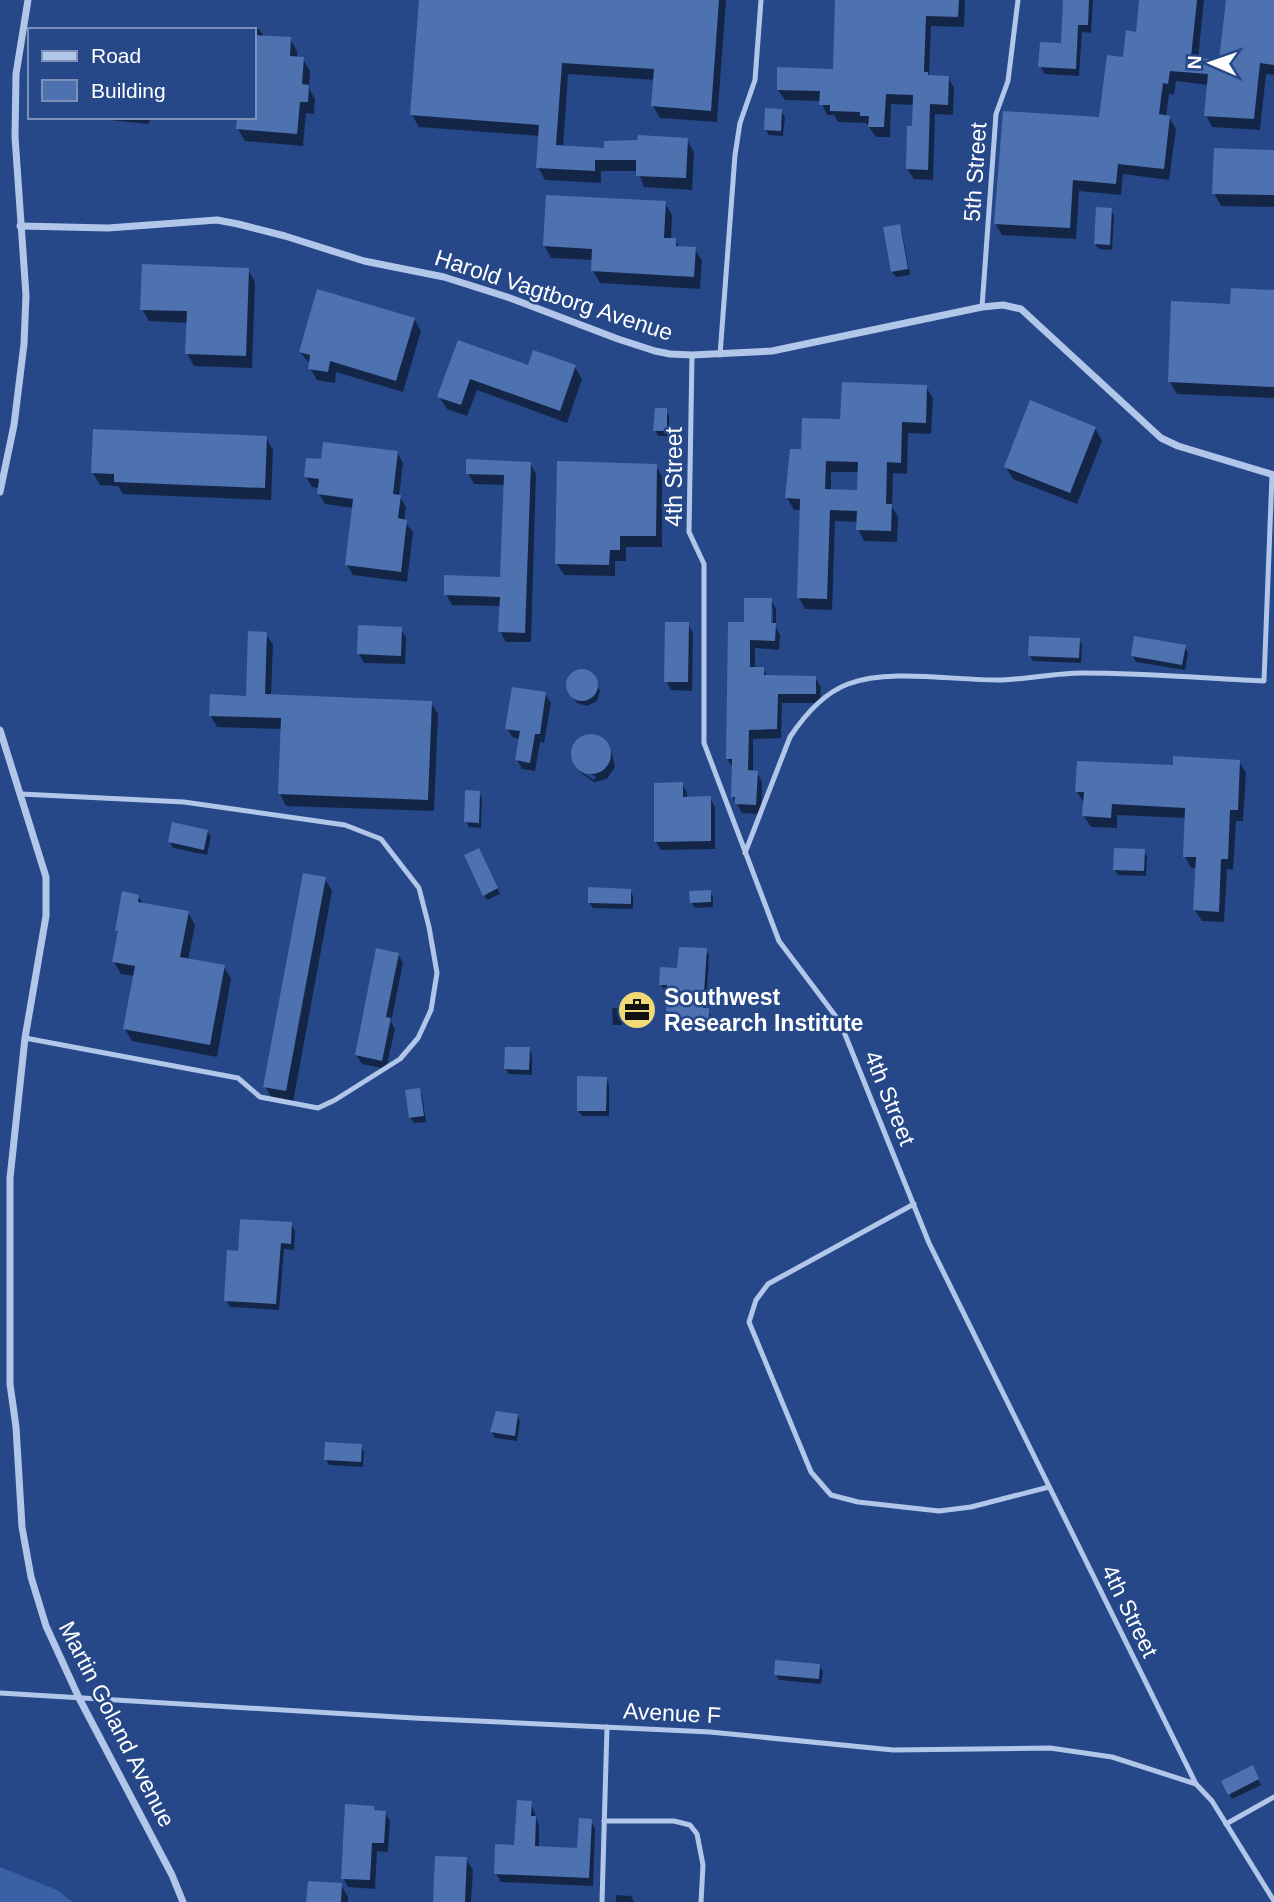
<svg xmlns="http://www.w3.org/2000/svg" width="1274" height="1902" font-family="Helvetica,sans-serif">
<rect width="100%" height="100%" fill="#264888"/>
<path fill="#3a61a5" d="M0,1867L57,1890L72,1902H0Z"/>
<g fill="#0007" fill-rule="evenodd">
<path d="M421,0H726L717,122L660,118L653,106L655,80L568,74L563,148L606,150L687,140L694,152L692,190L644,187L638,171H601V183L545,180L538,167L540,136L419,127L412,115Z"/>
<path d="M837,0H965L964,27L931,26L929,77H948L954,88L953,115L935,114L933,180L914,179L907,169L914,128L915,105L891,104L890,137H876L866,123L838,122L834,115H827L821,101L785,100L778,90L835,71Z"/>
<path d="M1065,0H1093L1091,33L1082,32L1079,76L1045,74L1040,66L1062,45Z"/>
<path d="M1141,0H1204L1198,59L1221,62L1227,0H1274V75L1266,74L1260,130L1212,127L1206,115L1209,85L1176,81L1174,95L1169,94L1166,117H1169L1176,129L1169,180L1123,174L1121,195L1079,191L1076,239L1002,235L995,223L1100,118L1137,33Z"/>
<path d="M245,28L259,29L264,37L290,39L297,51V58L303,59L310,71L309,88L315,99L314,114L306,113L303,146L245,141L238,129L254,117V30H245Z"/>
<path d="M781,111L785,117L783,136L769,135L765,129Z"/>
<path d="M80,117H150L149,124Z"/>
<path d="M1274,151V207L1221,206L1214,193Z"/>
<path d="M665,203L672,215L671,240H675L680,248L695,249L702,261L700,289L600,283L593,271L594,260L551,258L544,245Z"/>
<path d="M1111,210L1114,216L1112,250L1099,249L1095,244Z"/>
<path d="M899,226L902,232L910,275L896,277L892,272L885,229Z"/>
<path d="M248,270L255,282L252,368L194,366L187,353L188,323L149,321L142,309Z"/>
<path d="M1274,291V398L1177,394L1170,382L1232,305Z"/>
<path d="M414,319L421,331L403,392L336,372L335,383L317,380L310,368V364L300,352Z"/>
<path d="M459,342L529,367H575L582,379L567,423L477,390L467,416L447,409L439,397Z"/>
<path d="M926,387L933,398L931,434L908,433L907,474L893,473L892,507L898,517L897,542L864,541L858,529V522L835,521L832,610L805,609L799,598L801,510H794L787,498L803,451L842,421ZM831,472H860L859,492L831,491Z"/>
<path d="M666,410L669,416V436H658L655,430Z"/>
<path d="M1095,428L1102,441L1077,504L1013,479L1006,467Z"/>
<path d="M266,437L273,450L271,500L123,494L118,486L100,485L93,473Z"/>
<path d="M397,452L403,463L399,496L406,507L404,521L413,532L407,582L353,575L347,565L353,508L325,504L319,494V488L312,487L306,477Z"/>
<path d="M530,463L536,474L531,642H506L500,631L501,606L452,605L446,594L502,579L505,485L474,484L468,473Z"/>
<path d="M656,466L662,477V547H626V561H615V576L564,575L557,564Z"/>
<path d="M771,600L776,609V627L780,635L779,650L755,648V669H763L768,677H815L821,687L820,703H782L781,738L753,739V772H757L762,782L761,814L742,813L733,797V768L727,759L745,624ZM770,607H773V632H770Z"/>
<path d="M688,624L693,633L692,691L671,690L666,681Z"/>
<path d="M401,629L406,638L405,664L364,663L359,654Z"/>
<path d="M266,634L273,645L271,696L431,703L438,714L434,811L286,806L280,794L282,729L217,727L210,715L247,697Z"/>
<path d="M1079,640L1082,645L1081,663L1033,661L1030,656Z"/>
<path d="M1185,647L1188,653L1185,670L1136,662L1133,656Z"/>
<path d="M581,671L591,674L600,691L597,701L587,706L577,703L568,690L571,676Z"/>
<path d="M545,694L551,703L544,743L540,742L535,771L522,769L517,760L520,739L512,737L507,728Z"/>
<path d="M594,736L606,743L612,753L615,767L607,779L594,782L582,774L580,771L594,780L596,777L577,766L573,750L581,739Z"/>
<path d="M1239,761L1246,773L1243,821H1236L1233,870L1227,869L1224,922L1202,921L1195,910L1197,868H1191L1185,856L1186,818L1117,815V828L1091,827L1084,816V803L1077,792L1175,767Z"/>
<path d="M682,784L687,793V798H710L715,807V849L661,850L656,842Z"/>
<path d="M479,793L482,798L481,828L469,827L466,821Z"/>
<path d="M207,831L211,837L207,855L173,848L170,842Z"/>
<path d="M1144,851L1147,856L1146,876L1118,875L1114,869Z"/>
<path d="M482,856L500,894L487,900L484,895Z"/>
<path d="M325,879L332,891L293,1102L272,1099L265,1086Z"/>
<path d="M630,890L633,896V909L593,908L589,902Z"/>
<path d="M710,892L713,897V907L695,908L691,902Z"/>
<path d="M138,896L143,904L188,913L195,925L188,960L224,967L231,979L217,1057L132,1041L125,1029L135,976L121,974L114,962L119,935L117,930Z"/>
<path d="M706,950L709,955L706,1010L711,1016V1032L671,1030L668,1024V990H664L661,984Z"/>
<path d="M398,954L403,963L391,1022L395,1029L386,1069L362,1064L356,1055Z"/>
<path d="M612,1008H621L622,1025H613Z"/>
<path d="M529,1049L532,1055V1075L509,1074L506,1069Z"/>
<path d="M606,1078L609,1084V1116H582L578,1110Z"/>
<path d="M419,1090L422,1095L426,1122L414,1123L410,1118Z"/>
<path d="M291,1224L295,1231L294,1250L284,1249L279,1310L230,1307L226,1300L240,1253Z"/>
<path d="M517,1416L520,1421L517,1441L495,1438L492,1432Z"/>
<path d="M361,1446L364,1452L363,1467L329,1465L326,1460Z"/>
<path d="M819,1666L823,1671L821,1684L779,1680L776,1674Z"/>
<path d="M1252,1767L1261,1785L1232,1799L1223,1782Z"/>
<path d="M531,1803L539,1826V1848L579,1850L591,1820L595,1829L593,1886L501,1882L496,1874L516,1847Z"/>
<path d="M373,1808L375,1812H385L390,1821L388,1852L377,1851L375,1889L348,1887L343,1878Z"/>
<path d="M466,1859L473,1870L471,1902H434Z"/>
<path d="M341,1885L348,1897V1902H308Z"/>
<path d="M616,1895L631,1896L634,1902H616Z"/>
</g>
<g fill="#4e71b0" fill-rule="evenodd">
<path d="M419,0H719L711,111L651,106L654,69L562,63L556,145L604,148V141L637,140L638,135L688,138L686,178L636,176V160H595V171L536,168L539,125L410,115Z"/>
<path d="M835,0H959L958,17L926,16L924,72H928V75L949,76L948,105L930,104L928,170L906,169L907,126H912L913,95L886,94L884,127H868L869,116H860V112L830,111V105H819L820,91L777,90V67L833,69Z"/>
<path d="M1063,0H1089L1088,25H1078L1076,69L1038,67L1040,42L1061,43Z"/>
<path d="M1139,0H1197L1191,57L1219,60L1226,0H1274V65L1260,63L1254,119L1204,116L1208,74L1170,71L1168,84L1163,83L1159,114L1170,116L1164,169L1118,164L1116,184L1073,180L1070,228L994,224L1003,111L1099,117L1107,55L1123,57L1126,30L1136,32Z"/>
<path d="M254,35L291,37L290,56L304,57L302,84L309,85L308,102H300L297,134L236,129L237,117H254Z"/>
<path d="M765,108L782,109L781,131L764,130Z"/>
<path d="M1214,148L1274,150V195L1212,194Z"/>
<path d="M546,195L666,201L664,238H676V246L696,247L694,277L591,271L592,249L543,246Z"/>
<path d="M1096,207L1112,208L1110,245L1094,244Z"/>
<path d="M900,224L908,269L891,272L883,227Z"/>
<path d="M142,264L249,268L246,356L185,354L187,311L140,310Z"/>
<path d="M1231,288L1274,290V387L1168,382L1171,301L1230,304Z"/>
<path d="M317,289L415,318L396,381L330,361L328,372L308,369L310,355L299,352Z"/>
<path d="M458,340L528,365L533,350L576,365L560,411L470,379L461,405L437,397Z"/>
<path d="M842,382L927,385L926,423L902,422L901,463L887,462L886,504H892L891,531L856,530L857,511L830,510L827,599L797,598L800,499L785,498L790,449H801L802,418L840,419ZM826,461L858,462L857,490L825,489Z"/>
<path d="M1030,400L1096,427L1070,493L1004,467Z"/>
<path d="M655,408H667V431H653Z"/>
<path d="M93,429L267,436L265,488L114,482V474L91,473Z"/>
<path d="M323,442L398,451L393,494L401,495L398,518L407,520L401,572L345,565L353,499L317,494L319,479L304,477L306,458L321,459Z"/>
<path d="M466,459L531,462L525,633L498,632L500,597L444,595V575L500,577L504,475L466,474Z"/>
<path d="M557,461L657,464L656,536H620V550H610L609,565L555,564Z"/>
<path d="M744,598H772L771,623H776L775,641L750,640V667H764V675L816,676V694H778L777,729L749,730L748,770L758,771L756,805L735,804V797H731L732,759H726L728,622H744Z"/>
<path d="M665,622H689L688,682H664Z"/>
<path d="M358,625L402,627L401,656L357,654Z"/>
<path d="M248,631L267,632L265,694L432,701L428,800L278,794L281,718L209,716L210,694L246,696Z"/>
<path d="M1029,636L1080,638L1079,658L1028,656Z"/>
<path d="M1134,636L1186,645L1182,665L1131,656Z"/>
<circle cx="582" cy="685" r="16"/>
<path d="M512,687L546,692L540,734H535L530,763L515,760L520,731L505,729Z"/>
<circle cx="591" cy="754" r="20"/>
<path d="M1173,756L1240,760L1238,810H1230L1228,859H1221L1219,912L1193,910L1196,857H1183L1185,808L1112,804L1111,818L1082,816L1084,792H1075L1077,761L1173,765Z"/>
<path d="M683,782V797L711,796V841L654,842V783Z"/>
<path d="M465,790L480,791L479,823L464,822Z"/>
<path d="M172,822L208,830L204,850L168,842Z"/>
<path d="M479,848L498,888L483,896L464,855Z"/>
<path d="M1114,848L1145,849L1144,871L1113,870Z"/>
<path d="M303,873L326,877L286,1091L263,1087Z"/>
<path d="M588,887L631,889V904L588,903Z"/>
<path d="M711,890V902L690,903L689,891Z"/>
<path d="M122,891L139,895L138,902L189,911L180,957L225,965L210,1045L123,1029L135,966L112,962L118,931H115Z"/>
<path d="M679,947L707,948L703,1008H709V1027L666,1024L667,985H659L660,967L677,968Z"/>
<path d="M376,948L399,953L386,1017L391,1018L382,1061L355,1055Z"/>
<path d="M505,1047H530L529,1070L504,1069Z"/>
<path d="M577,1076L607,1077L606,1111H577Z"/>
<path d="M420,1088L424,1116L409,1118L405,1090Z"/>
<path d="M240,1219L292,1222L291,1244L281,1243L276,1304L224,1301L227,1250L238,1251Z"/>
<path d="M496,1411L518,1414L515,1436L490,1432Z"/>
<path d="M325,1442L362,1444L361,1462L324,1460Z"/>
<path d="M775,1660L820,1664L819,1679L774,1675Z"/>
<path d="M1253,1765L1259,1779L1228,1795L1221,1781Z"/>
<path d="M517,1800L532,1801L531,1816H536L535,1846L577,1848L579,1818L592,1819L589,1878L494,1874L495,1844L514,1845Z"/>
<path d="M345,1804L374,1806V1810L386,1811L384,1843H372L370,1880L341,1879Z"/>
<path d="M435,1856L467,1857L465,1902H433Z"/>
<path d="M308,1881L342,1883L341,1902H306Z"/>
</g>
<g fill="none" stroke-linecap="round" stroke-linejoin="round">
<g stroke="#b2c6e9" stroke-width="5">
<path d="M982,307L996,114L1008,81L1018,0"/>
<path d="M692,355L689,532L704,564V743L779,941L840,1022L929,1243L1196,1784"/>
<path d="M720,355L735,155L740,123L755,80L761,0"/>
<path d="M21,794L184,802L345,825L381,839L419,888L429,927L437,973L431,1010L418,1038L400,1059L335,1100L318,1108L260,1097L238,1078L25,1038"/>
<path d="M745,853L790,737C804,716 824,693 848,684C890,668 957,681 1002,680C1029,679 1056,673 1082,673C1143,673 1204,678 1264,681L1272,475"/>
<path d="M914,1204L768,1284L756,1300L749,1322L811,1472L831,1495L858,1502L939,1511L971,1507L1049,1487"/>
<path d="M0,1693L414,1718L710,1732L893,1750L1050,1748L1112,1757L1196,1784L1212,1801L1274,1901"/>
<path d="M604,1821H674L690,1825L697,1834L703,1865L701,1902"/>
<path d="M1226,1824L1274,1797"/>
<path d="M602,1902L607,1727"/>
</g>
<g stroke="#b2c6e9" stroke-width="7">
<path d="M20,226L108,228L217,220L238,224L285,236L364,261L444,277L510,298L618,339L655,351L670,354L692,355L772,351L982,307L1003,305L1021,309L1161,438L1178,446L1274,475"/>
<path d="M0,492L14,425L24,344L26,295L15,137L16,74L28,0"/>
<path d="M0,730L46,877V916L25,1038L10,1178V1384L16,1427L22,1527L31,1577L46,1626L79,1698L172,1875L183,1902"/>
</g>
</g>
<defs>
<symbol id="office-disc" viewBox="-11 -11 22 22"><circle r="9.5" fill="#f2d977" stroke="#264888"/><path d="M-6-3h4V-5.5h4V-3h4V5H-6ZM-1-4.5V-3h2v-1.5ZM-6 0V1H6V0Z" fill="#111"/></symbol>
</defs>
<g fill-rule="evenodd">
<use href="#office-disc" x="615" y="988" width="44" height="44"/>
</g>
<g text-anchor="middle" stroke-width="5" stroke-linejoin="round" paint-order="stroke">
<g font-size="23" fill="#fff" stroke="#264888">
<text transform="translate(975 172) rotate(-86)" y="8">5th Street</text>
<text transform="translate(554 295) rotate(18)" y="8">Harold Vagtborg Avenue</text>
<text transform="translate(674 477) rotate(-90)" y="8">4th Street</text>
<text transform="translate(890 1098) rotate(68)" y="8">4th Street</text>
<text transform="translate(1130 1611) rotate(64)" y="8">4th Street</text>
<text transform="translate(672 1713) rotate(3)" y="8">Avenue F</text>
<text transform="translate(117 1724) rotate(63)" y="8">Martin Goland Avenue</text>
</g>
<g font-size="23" font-weight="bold" fill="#fff" stroke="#264888" text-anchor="start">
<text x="664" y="1005">Southwest<tspan x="664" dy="26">Research Institute</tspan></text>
</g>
</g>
<rect x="28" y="28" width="228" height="91" fill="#264888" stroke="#7d91b8" stroke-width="2"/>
<rect x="42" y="51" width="35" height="10" fill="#b2c6e9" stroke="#7d91b8" stroke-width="2"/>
<text x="91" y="63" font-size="21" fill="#ffffff">Road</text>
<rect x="42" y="80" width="35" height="21" fill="#4e71b0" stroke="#7d91b8" stroke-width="2"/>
<text x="91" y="98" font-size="21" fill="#ffffff">Building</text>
<g transform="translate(1211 63) rotate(272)" stroke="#264888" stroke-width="5" paint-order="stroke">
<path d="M0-5L12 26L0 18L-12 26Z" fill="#ffffff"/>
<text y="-10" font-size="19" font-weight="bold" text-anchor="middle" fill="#ffffff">N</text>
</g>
</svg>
